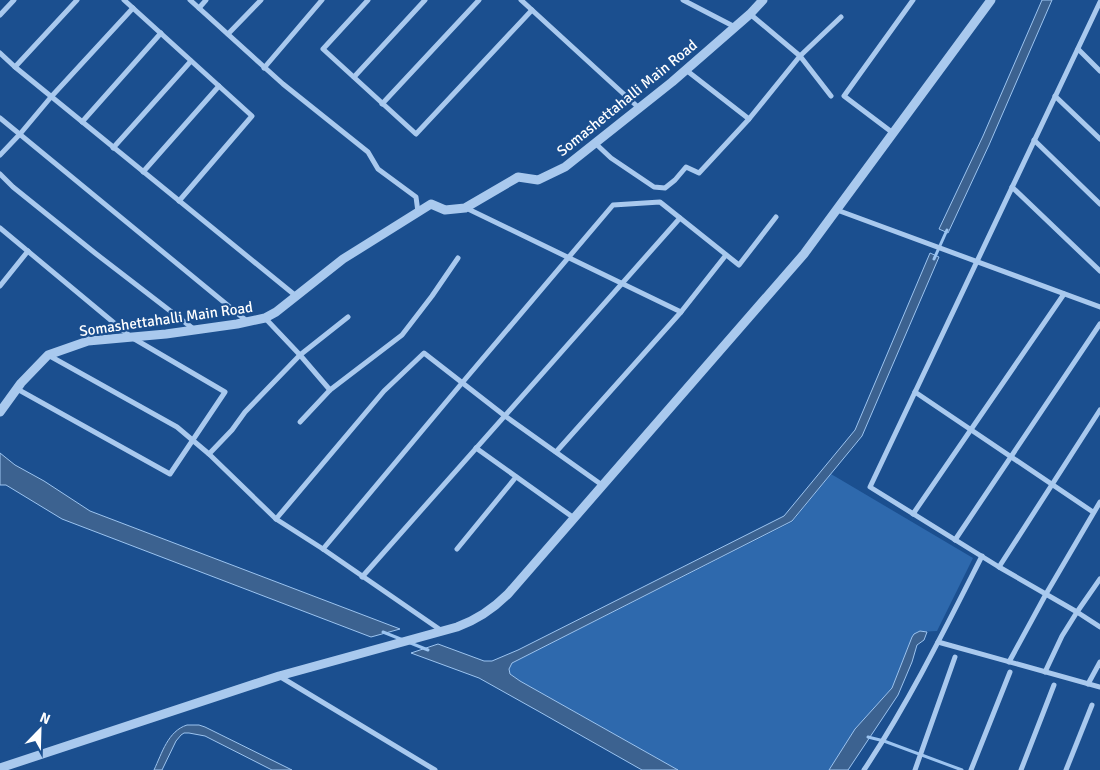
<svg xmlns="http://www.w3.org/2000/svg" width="1100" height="770" font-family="Signika,sans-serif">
<rect width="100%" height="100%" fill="#1b4f8f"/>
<path fill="#2e69ad" d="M831,474L973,558L937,631L917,632L912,637L892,688L855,729L829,770H678L520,681L510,674L509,669L512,663L792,522Z"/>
<g fill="#3c6290" stroke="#9cc4f0">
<path d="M1042,0H1052L989,145L948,233L939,229L983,136Z"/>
<path d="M930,253L939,257L862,436L792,521L512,663L509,669L510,674L520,681L678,770H642L538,711L479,678L411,653L438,644L484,661H492L518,650L784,516L855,430Z"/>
<path d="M0,453L15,465L44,481L90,511L400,629L371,637L62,519L6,485H0Z"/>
<path d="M920,631L927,632L924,640L917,645L912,662L898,695L848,770H829L855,729L892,688L912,637L914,634Z"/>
<path d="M187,725H199L205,727L292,770H272L205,736L189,733H184L181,735L176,741L162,770H154C162,753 168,731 187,725Z"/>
</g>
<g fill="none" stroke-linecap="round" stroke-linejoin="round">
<g stroke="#9cc4f0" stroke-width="3">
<path d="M934,259L947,230"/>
<path d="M383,632L403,640"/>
<path d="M408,642L428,650"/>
<path d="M868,737L884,741L962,770"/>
</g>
<g stroke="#a9c9ee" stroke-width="5">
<path d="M124,0L252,116L179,201"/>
<path d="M190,0L283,84L368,152L378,169L416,197L418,212"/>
<path d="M368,0L323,49L416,134L532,10"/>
<path d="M521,0L639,108"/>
<path d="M683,0L735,27"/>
<path d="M1100,2L870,487L999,567L1077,612L1100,627"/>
<path d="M199,8L206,0"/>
<path d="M750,14L800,56L831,96"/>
<path d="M0,15L14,0"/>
<path d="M228,34L261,0"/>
<path d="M1078,49L1100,71"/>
<path d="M0,53L15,67L296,296"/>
<path d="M15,67L77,0"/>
<path d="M264,68L322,0"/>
<path d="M686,70L749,119"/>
<path d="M354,77L425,0"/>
<path d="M1055,96L1100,139"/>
<path d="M382,104L479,0"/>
<path d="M0,118L248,322"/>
<path d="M82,122L161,33"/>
<path d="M893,133L844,96L913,0"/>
<path d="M1034,140L1100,204"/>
<path d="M595,143L611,158L654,187L665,188L675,180L686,167L699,173L749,119L800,56L841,17"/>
<path d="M113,148L191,61"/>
<path d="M0,155L20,134L51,97L133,8"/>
<path d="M143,172L219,86"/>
<path d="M0,174L13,187L95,253L195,330"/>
<path d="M1012,187L1100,271"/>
<path d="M466,208L681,312"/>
<path d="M837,210L1100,307"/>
<path d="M0,228L131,337L225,392L170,474L19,390"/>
<path d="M0,286L28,251"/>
<path d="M265,318L300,355L330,390"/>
<path d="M48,355L177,427L209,454L276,519L323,549L442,631"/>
<path d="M915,392L1093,512"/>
<path d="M300,422L330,390L402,335L432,296L458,258"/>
<path d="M476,448L574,518"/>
<path d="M556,452L681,312L726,255"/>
<path d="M209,454L232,430L245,412L300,355L348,317"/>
<path d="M913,514L1064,294"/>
<path d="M276,519L384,391L424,353L505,416L602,485"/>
<path d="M955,540L1100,324"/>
<path d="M323,549L462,383L613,205L660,202L739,265L776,217"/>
<path d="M457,549L516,477"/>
<path d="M999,567L1100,410"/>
<path d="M362,577L680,218"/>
<path d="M938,642L1100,687"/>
<path d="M1009,662L1046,594L1100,502"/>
<path d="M1045,672L1062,636L1077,612L1100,579"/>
<path d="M279,676L435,770"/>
<path d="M1088,684L1100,662"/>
<path d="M864,770C909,702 945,629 982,556"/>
<path d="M915,770L955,657"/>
<path d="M971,770L1010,672"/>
<path d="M1021,770L1054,685"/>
<path d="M1066,770L1092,705"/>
</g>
<g stroke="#a9c9ee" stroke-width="9">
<path d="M0,412L21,383L48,355L88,341L166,334L237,324L265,318L276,312L343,259L431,204L445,210L465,208L518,177L538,180L565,167L672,82L750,14L763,0"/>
<path d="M0,768L279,676L457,627C477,620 493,609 508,594L804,254L991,0"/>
</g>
</g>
<g text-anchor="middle" stroke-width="4.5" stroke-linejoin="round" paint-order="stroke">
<g font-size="15" fill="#fff" stroke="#1b4f8f">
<text transform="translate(627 98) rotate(-39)" y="5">Somashettahalli Main Road</text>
<text transform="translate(166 319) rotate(-8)" y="5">Somashettahalli Main Road</text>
</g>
</g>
<g transform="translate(40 730) rotate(23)" stroke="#1b4f8f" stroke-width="4" paint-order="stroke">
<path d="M0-4L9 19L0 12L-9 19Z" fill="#ffffff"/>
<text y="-8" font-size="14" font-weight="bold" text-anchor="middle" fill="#ffffff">N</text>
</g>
</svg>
